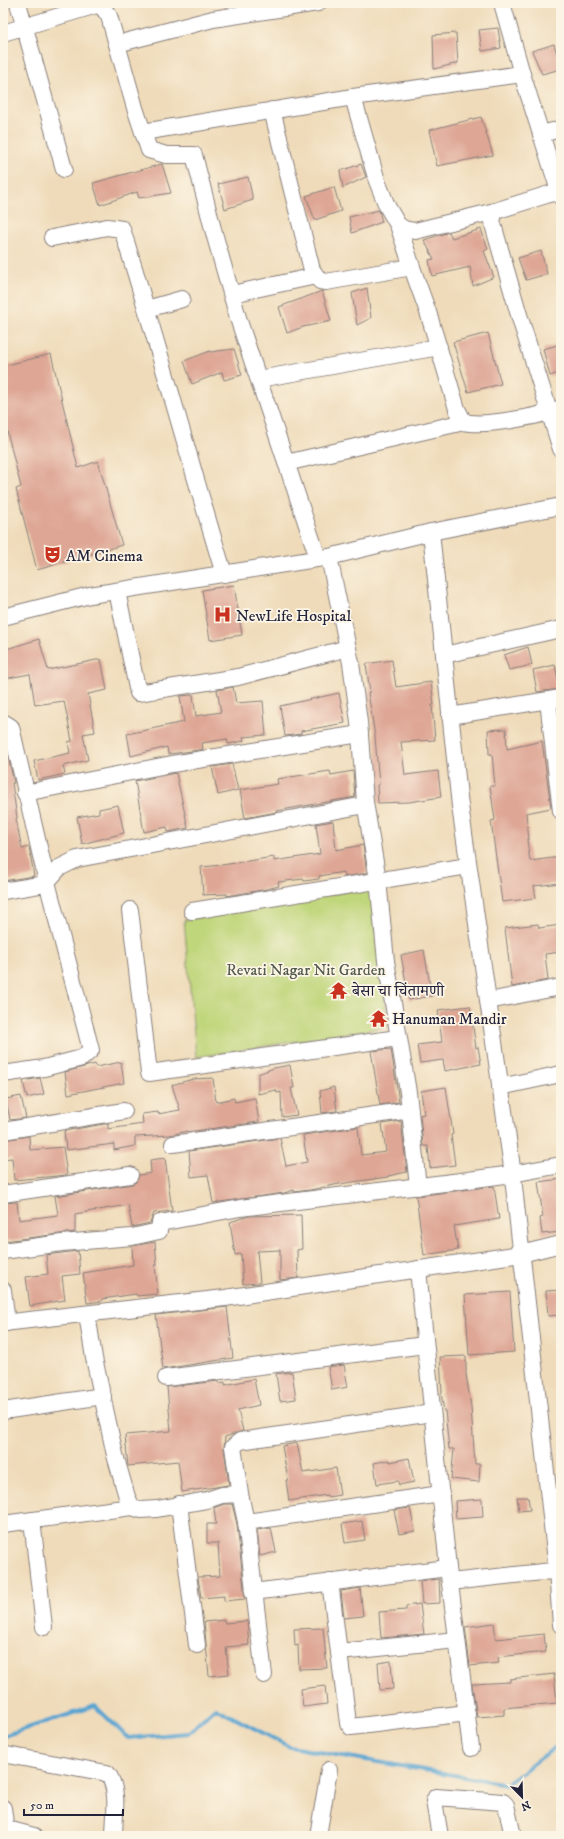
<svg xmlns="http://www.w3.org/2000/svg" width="564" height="1839" font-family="'IM FELL DW Pica','Noto Serif Devanagari',serif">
<rect width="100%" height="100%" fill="#fcf5e5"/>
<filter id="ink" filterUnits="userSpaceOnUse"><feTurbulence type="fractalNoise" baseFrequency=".025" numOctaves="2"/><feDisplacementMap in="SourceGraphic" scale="8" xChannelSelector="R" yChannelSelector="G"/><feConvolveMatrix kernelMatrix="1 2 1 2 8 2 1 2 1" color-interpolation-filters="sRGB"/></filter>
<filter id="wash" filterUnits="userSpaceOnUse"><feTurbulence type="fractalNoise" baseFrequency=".012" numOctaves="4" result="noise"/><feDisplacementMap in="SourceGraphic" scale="16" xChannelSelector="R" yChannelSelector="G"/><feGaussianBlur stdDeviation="0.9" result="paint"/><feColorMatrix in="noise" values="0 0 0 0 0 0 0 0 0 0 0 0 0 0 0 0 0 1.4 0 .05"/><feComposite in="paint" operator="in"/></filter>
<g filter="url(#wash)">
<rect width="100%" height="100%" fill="#efdbba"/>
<path fill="#bfd67a" stroke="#707c5a" d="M371,887L388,1027L196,1057L184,920Z"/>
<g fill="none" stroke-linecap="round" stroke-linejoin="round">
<path stroke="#58a4d1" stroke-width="4" d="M3,1736L95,1706L128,1738L188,1733L215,1708L290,1747L506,1784L561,1743"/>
</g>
<g id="blocks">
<g fill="#dea694">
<path d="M498,28L501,48L482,51L479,30Z"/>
<path d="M456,33L458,63L434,69L433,35Z"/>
<path d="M554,44L561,69L542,74L532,51Z"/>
<path d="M481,117L493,155L437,166L429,130Z"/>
<path d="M162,164L171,193L139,198L137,192L100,205L93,183Z"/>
<path d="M361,164L366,177L343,188L340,171Z"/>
<path d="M248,177L253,200L225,209L218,184Z"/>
<path d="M334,187L341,211L315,220L306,196Z"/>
<path d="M379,210L382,222L352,233L349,217Z"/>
<path d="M481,229L488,249L484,251L494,277L473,286L470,267L432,276L429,260L434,259L424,240L449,232L452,238Z"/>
<path d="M541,251L547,274L526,280L518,258Z"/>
<path d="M367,288L371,318L357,325L352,293Z"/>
<path d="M322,291L331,321L303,327L287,333L279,307Z"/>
<path d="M488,333L501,384L468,392L453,342Z"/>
<path d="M561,344V372L550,376L543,349Z"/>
<path d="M234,349L242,375L224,380L222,372L192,384L184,361L210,351V352Z"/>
<path d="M51,354L78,468L98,461L122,545L37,570L16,489L21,487L3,415V366Z"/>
<path d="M234,585L242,635L210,640L202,590Z"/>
<path d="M39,639L48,670L101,659L107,690L88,694L95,732L83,734L88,760L63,766L65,774L38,780L34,761L70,753L68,742L72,741L64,701L35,705L30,674L3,679V650Z"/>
<path d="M528,647L532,665L509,670L504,655Z"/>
<path d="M392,660L396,687L431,682L434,705H432L435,740L401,742L405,775L438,771L441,797L409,802L378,803L377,785H379L375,736L368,692H370L366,664Z"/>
<path d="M555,665L560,689L537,692L533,670Z"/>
<path d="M233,687L236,703L263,701L266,735L243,737L244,741L228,744L227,739L202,743L203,749L192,751L168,754L167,747L131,756L127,734L184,722L180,696L193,695L196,716L221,712L217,690Z"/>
<path d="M339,693L345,723L301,731V734L285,736L280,706Z"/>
<path d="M506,729L507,749L542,741L551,808L526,813L529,840H527L530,861L560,857L561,883L534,886L536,898L502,902L491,821L495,820L490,786H495L492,754H489L488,730Z"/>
<path d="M3,747H6L14,783H12L17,818L16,819L22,849L29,847L34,876L3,881Z"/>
<path d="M232,764L238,790L218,795L212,767Z"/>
<path d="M330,771L331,775L353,771L355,797L276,811L277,812L245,818L240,790L278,784L277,779Z"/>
<path d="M176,773L188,828L168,832L167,827L144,832L135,781Z"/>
<path d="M118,805L124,833L82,844L77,817L99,813V809Z"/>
<path d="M333,821L336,850L363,845L367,873L345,877L344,872L319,876V879L304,881L303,879L278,882L279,886L262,890L227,896V894L203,895L201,867L222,865L274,857V861L320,854L316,824Z"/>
<path d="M538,924L539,928L561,925V952L545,954L548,980L512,987L505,928Z"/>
<path d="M424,950L432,996L409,1000L401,955Z"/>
<path d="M470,1006L476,1048L478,1047L481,1064L445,1071L443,1060L420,1063L417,1045L442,1042L438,1010Z"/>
<path d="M391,1049L399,1102L380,1105L371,1051Z"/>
<path d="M121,1062L124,1083L68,1094L65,1072L95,1064L96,1067Z"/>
<path d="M290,1065L294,1088H291L297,1115L282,1117L281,1092L277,1093L276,1090L258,1094V1074L274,1068Z"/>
<path d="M40,1078L44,1094L27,1098L23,1081Z"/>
<path d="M213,1078L216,1102L234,1098L235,1102L255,1098L259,1122L187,1132V1131L170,1135L135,1137V1146L114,1150V1144L66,1150L64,1131L104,1124H108V1129L143,1124L142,1114L158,1112V1114L180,1110L172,1085L193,1079Z"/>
<path d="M334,1087L337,1111L322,1113L320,1091Z"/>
<path d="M446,1087L453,1134L451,1135L455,1165L430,1168L428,1146H423L420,1115L424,1114L421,1091Z"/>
<path d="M21,1096L26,1118L10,1120L6,1099Z"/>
<path d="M401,1121L407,1172L388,1176V1177L339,1184L310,1190L294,1192V1190L284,1193L213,1203L208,1175L191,1177L189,1151L280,1138L286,1166L307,1162L303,1135L358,1127L361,1155L386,1152L382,1124Z"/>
<path d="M29,1136L30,1150L63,1147L67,1175L14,1180L12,1158L3,1159V1140Z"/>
<path d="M165,1158L172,1211L154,1213L150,1223L132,1227L128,1205L110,1208L75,1214V1232L4,1241L3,1203L17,1202L19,1220L58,1215L55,1196L132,1184L136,1182L139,1175L151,1173L150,1160Z"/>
<path d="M561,1179V1232L542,1234L540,1218L543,1217L538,1182Z"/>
<path d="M494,1186L499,1219L454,1226L458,1250L424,1255L416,1196Z"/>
<path d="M301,1215L302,1249L297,1250L298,1278L280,1280V1250L257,1251L260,1283L243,1284L241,1254L235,1255L230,1222L249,1216Z"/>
<path d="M155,1242L157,1265H155L158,1294L137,1296L136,1294L102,1299V1301L87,1303L83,1273L133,1265L132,1246Z"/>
<path d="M78,1251L80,1274L62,1276L65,1300L30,1306L26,1277L48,1274L46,1255Z"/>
<path d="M561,1290V1315L548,1316L546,1291Z"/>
<path d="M510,1292L514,1352L469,1355L465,1295Z"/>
<path d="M227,1307L233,1358L163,1369L156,1315Z"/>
<path d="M466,1356V1374L471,1407L475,1464H480L479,1482L451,1479L454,1449H449L445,1411H444L441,1393H442L440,1357Z"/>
<path d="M344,1365L348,1387L332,1390L328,1367Z"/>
<path d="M292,1372L296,1399L280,1401L276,1374Z"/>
<path d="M254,1379L259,1405L238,1410L243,1431L225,1437L224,1448L229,1485L182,1492L178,1461L128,1466L125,1435L171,1431L167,1387L219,1381V1383L225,1382V1385Z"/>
<path d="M297,1443L303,1473L336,1468L340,1495L328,1497L327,1495L289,1501L286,1480H288L282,1446Z"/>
<path d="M409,1458L414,1482L399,1485L398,1481L377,1484L374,1463L390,1460V1462Z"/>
<path d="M517,1497H528L530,1510L519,1511Z"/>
<path d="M482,1499L483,1517L456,1519L455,1501Z"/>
<path d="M224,1504H232L237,1524L245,1599L224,1601V1596L201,1598L198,1577L220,1576L218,1543H207V1524H216L214,1508Z"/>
<path d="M410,1508L415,1531L399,1534L394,1510Z"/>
<path d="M362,1521L365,1540L345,1543L342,1524Z"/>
<path d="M271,1528L276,1552L260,1556L257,1530Z"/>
<path d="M439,1579L440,1603L422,1604L420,1581Z"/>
<path d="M360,1588L363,1616L344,1618L341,1591Z"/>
<path d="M420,1604L424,1634L381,1638L379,1612L406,1610V1606Z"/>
<path d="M224,1620L225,1623L247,1621L249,1645L226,1647L229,1674L209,1676L204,1622Z"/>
<path d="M494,1623L496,1639L544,1634L546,1652L498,1657L499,1663L470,1666L465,1627Z"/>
<path d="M323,1628L327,1668L299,1669L298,1645L295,1646L294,1629Z"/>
<path d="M391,1661L393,1689L380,1690L378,1663Z"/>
<path d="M554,1674L557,1703L504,1708V1715L477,1717L472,1684L510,1682V1679Z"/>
<path d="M325,1686L327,1704L303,1707L301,1689Z"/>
</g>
</g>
</g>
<g filter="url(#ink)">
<use href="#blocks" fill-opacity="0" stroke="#887e7a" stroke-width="1"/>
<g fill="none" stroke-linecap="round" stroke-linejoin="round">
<defs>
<g id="minor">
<path d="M18,3L64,169"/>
<path d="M502,3L522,74L561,197"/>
<path d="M3,33L100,4L109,16L135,108L149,150L166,155H194L214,233L239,321L318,558"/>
<path d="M117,44L213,19L318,3"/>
<path d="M353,97L377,181L387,206L398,225L404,229L415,231L495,211"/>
<path d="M272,110L312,270L320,281L326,282L412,267"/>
<path d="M143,132L353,97L522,74"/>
<path d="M541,134L561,129"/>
<path d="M559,191L495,211L492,221L519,315L561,449"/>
<path d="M398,225L416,279L428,312L457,409L464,422C484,427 542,416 561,408"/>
<path d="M52,238L107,227L122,229C158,344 189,459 224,574"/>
<path d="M232,294L316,276"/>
<path d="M147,309L182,299"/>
<path d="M259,379L439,347"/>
<path d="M286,463L464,422"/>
<path d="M431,532L460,806L511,1160L557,1570L561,1625"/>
<path d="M329,557L351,663L359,722L365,802L378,880L386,961L408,1092L418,1187"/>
<path d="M117,591L138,693L238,677L348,648"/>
<path d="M3,617L90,595L329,557L431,532L561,506"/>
<path d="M444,655L561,629"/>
<path d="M548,701L561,811"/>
<path d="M450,716L561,698"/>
<path d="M3,722L11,727L47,882L91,1050L82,1058L44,1068L3,1074"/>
<path d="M25,793L172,764L360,734"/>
<path d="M3,891L45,884L59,868L77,859L365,805"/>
<path d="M130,910L149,1073L398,1038"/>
<path d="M192,911L468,866"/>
<path d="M488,1001L561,987"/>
<path d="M500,1087L561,1074"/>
<path d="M3,1131L124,1111"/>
<path d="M173,1144L410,1110"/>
<path d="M3,1194L130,1175"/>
<path d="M3,1251L62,1243L132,1237L159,1231L160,1223L240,1208L461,1181L512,1174L561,1165"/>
<path d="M418,1269L448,1568L471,1748"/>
<path d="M3,1290L7,1323"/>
<path d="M87,1314L94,1358L115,1455L127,1497L132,1507L141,1510L157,1509L207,1500L222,1495L240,1494L246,1522L264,1675"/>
<path d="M3,1323L225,1298L521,1254L561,1244"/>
<path d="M166,1378L425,1345"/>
<path d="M3,1411L103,1396"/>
<path d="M240,1494L233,1447L240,1441L432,1413"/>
<path d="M179,1504L197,1645"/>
<path d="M32,1520L44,1627"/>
<path d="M246,1522L441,1494"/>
<path d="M3,1524L132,1507"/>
<path d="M330,1582L348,1723L351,1727L467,1713"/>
<path d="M450,1582L561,1570"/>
<path d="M253,1592L448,1568"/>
<path d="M339,1652L457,1640"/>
<path d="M3,1756L7,1755L107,1773C120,1789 114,1817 114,1836"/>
<path d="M3,1808L6,1831"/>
<path d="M5,1836L6,1831L11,1830L34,1836"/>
<path d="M318,1836L329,1770"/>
<path d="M440,1836L434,1801L436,1797L503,1802L506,1805L513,1836"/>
</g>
</defs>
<use href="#minor" stroke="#887e7a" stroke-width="18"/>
<use href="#minor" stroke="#fff" stroke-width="16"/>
</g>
</g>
<defs>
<symbol id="theatre-bare" viewBox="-9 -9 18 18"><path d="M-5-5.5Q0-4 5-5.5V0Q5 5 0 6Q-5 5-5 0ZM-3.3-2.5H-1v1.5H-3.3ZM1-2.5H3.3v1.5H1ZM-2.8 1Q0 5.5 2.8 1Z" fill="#c8321e" stroke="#fcf5e5" stroke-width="2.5" paint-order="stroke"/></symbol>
<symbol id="hospital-bare" viewBox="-9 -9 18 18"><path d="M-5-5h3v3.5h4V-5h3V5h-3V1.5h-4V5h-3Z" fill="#c8321e" stroke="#fcf5e5" stroke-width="2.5" paint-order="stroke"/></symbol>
<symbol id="temple-bare" viewBox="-9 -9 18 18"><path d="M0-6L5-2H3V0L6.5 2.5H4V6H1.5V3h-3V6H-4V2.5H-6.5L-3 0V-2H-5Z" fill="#c8321e" stroke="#fcf5e5" stroke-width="2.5" paint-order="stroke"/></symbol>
</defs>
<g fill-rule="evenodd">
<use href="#theatre-bare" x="40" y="542" width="25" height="25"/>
<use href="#hospital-bare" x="210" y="602" width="25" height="25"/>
<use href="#temple-bare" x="326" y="978" width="25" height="25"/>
<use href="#temple-bare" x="366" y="1006" width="25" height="25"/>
</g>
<g text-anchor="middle" stroke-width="3.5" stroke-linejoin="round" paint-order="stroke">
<g font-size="16" fill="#22223b" stroke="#fcf5e5" text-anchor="start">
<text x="66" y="561">AM Cinema</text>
<text x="236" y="621">NewLife Hospital</text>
<text x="352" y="996">बेसा चा चिंतामणी</text>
<text x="392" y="1024">Hanuman Mandir</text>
</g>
<g font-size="16" fill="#51584e" stroke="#fcf5e5">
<text x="306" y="975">Revati Nagar Nit Garden</text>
</g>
</g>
<rect width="564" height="1839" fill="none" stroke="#fcf5e5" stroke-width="16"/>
<g transform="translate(522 1797) rotate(157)" stroke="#fcf5e5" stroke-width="3" paint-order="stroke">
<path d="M0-3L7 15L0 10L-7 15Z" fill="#22223b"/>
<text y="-6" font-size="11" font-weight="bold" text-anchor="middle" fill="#22223b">N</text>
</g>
<path d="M24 1809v6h99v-6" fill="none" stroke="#22223b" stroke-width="2"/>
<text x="30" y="1809" font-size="12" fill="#22223b" stroke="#fcf5e5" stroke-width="3" paint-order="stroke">50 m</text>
</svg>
